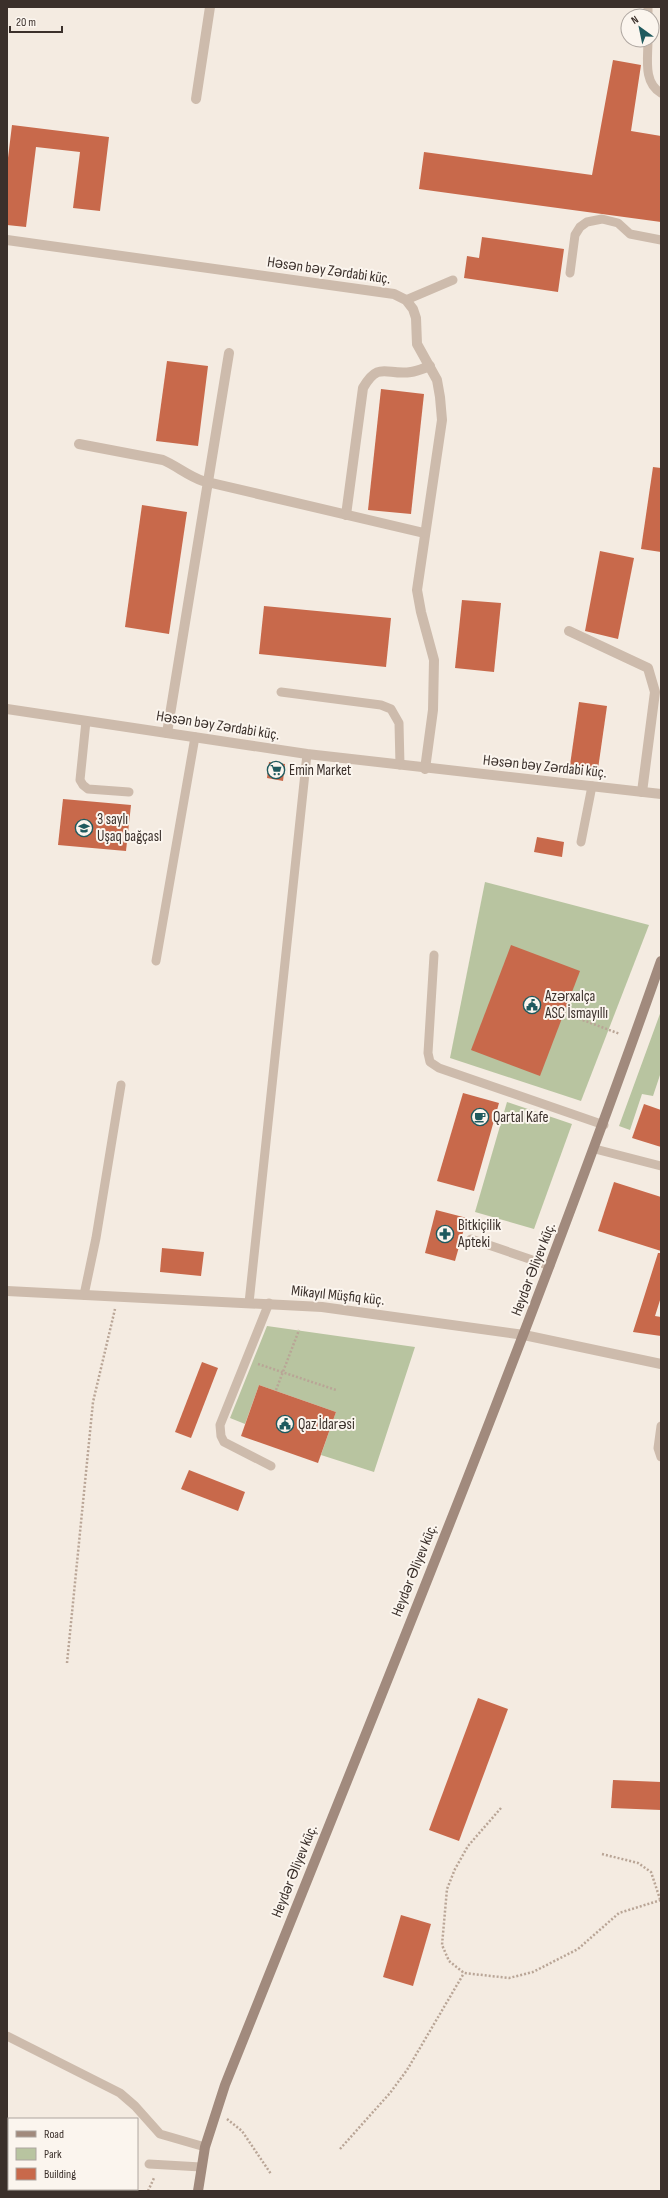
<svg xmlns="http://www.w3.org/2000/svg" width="668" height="2198" font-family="'Sofia Sans Condensed',sans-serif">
<rect width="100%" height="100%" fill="#f4ebe1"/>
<g fill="#b8c4a0">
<path d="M485,882L649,925L581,1101L450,1058Z"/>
<path d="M661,1011V1072L653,1096L642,1094L630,1130L619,1126Z"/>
<path d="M507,1102L572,1124L534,1229L475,1212Z"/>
<path d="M267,1326L415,1347L374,1472L321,1455L336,1412L259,1385L245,1424L230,1418Z"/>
</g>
<g fill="#c8694b">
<path d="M613,60L641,65L631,131L661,136V222L419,189L424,152L592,175Z"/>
<path d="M12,125L109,137L100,211L73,208L80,152L36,147L26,227L7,225V166Z"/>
<path d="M482,237L564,249L558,292L464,278L467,256L479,258Z"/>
<path d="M167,361L208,366L198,446L156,441Z"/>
<path d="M381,389L424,394L411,514L368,510Z"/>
<path d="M653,467L661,468V552L641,549Z"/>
<path d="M142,505L187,512L169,634L125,627Z"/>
<path d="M600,551L634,558L618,639L585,631Z"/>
<path d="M462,600L501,603L494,672L455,668Z"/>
<path d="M264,606L391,618L386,667L259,654Z"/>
<path d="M579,702L607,706L598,769L570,765Z"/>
<path d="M269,762L285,764L283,781L267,778Z"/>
<path d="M63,799L131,805L126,851L58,845Z"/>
<path d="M537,837L564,842L562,857L534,852Z"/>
<path d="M511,945L580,971L540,1076L471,1050Z"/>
<path d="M463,1093L499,1103L474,1191L437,1181Z"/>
<path d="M644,1104L661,1110V1147L632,1138Z"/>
<path d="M614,1182L661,1197V1251L598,1231Z"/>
<path d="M436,1210L467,1218L455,1261L425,1253Z"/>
<path d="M162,1248L204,1252L201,1276L160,1272Z"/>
<path d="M658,1253H661V1297L655,1316L661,1317V1336L633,1332Z"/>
<path d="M202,1362L218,1368L191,1438L175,1432Z"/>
<path d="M259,1385L336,1412L318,1463L241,1436Z"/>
<path d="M189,1470L245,1492L238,1511L181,1489Z"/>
<path d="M478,1698L508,1709L459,1841L429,1830Z"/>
<path d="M613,1780L661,1782V1810L611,1808Z"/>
<path d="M401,1915L431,1924L413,1986L383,1977Z"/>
</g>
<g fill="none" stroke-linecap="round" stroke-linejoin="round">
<g stroke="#b9a596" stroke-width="2.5" stroke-dasharray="2 2" stroke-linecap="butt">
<path d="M564,1013L620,1034"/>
<path d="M258,1364L336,1390"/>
<path d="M276,1390L299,1330"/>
<path d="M67,1663L93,1402L115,1309"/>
<path d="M501,1808L468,1846L455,1869L447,1889L442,1945L449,1961L464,1973L509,1978L533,1972L578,1949L619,1913L661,1900"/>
<path d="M602,1854L638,1863L651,1872L660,1899"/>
<path d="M227,2119L242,2131L271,2174"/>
<path d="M340,2149L390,2093L407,2070L464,1973"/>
<path d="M148,2191L154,2178"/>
</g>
<g stroke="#cdbbac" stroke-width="9">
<path d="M648,7V16"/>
<path d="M648,40C648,58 643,83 661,93"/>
<path d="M570,273L575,235L580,227L587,222L602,219L618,223L630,234L661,240"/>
<path d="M406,300L453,280"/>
<path d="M281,692L381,705L391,709L399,723L400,765"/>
<path d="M86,721L80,780L83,785L88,789L129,792"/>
<path d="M581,842L592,786"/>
<path d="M434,955L428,1053L430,1062L439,1068L604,1125"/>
<path d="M156,961L195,737"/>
<path d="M595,1149L661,1166"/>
<path d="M471,1239L550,1266"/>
<path d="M84,1295L96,1238L121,1085"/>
<path d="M249,1303L307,754"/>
<path d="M269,1303L220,1425L221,1436L224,1442L271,1466"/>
<path d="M661,1426L658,1448L661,1457"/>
<path d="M7,2036L120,2093L135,2106L160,2134L205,2147"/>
<path d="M149,2164L201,2167"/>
</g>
<g stroke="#cdbbac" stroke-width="10">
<path d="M196,99L210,7"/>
<path d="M7,240L394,294L406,300L413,309L416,318L417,344L437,380L440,397L442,420L417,590L421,612L434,660L433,710L425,769"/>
<path d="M79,444L163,460C177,466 188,476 203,481L424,533"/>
<path d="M346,515L363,388C379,360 387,376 411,372C418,371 424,368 430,366"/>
<path d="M569,631L648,668L655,692L642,792"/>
<path d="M7,709L307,754L661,794"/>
<path d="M167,733L229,353"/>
<path d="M7,1291L322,1307L524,1335L661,1364"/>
</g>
<path stroke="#a18a7d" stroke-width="10" d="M198,2191L205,2147L225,2085C374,1712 528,1340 661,961"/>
</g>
<defs>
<symbol id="supermarket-ring" viewBox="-11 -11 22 22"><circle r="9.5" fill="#fbf5ee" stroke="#1f5a5e" stroke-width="1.5"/><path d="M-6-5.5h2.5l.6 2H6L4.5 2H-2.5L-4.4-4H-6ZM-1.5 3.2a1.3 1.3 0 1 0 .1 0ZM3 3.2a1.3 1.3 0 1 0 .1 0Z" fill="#1f5a5e"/></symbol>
<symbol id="school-ring" viewBox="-11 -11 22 22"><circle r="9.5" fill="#fbf5ee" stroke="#1f5a5e" stroke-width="1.5"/><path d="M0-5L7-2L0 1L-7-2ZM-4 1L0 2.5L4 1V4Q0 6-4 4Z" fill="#1f5a5e"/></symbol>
<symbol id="civic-ring" viewBox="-11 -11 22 22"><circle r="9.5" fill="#fbf5ee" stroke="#1f5a5e" stroke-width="1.5"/><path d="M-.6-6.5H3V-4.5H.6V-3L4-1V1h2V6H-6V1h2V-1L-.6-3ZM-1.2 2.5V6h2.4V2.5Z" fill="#1f5a5e"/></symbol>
<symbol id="cafe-ring" viewBox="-11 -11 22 22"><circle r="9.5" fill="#fbf5ee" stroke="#1f5a5e" stroke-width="1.5"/><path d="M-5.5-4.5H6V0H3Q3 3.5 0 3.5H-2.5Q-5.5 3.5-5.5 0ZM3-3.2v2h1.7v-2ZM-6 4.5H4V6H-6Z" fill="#1f5a5e"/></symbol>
<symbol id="pharmacy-ring" viewBox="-11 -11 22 22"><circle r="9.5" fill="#fbf5ee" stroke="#1f5a5e" stroke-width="1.5"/><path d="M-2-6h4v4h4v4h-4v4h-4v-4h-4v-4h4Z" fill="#1f5a5e"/></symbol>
</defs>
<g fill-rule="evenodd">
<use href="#supermarket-ring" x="266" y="760" width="20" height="20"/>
<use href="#school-ring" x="74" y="818" width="20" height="20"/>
<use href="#civic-ring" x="522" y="995" width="20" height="20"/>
<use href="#cafe-ring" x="470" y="1107" width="20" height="20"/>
<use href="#pharmacy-ring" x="435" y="1224" width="20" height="20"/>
<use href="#civic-ring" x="275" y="1414" width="20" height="20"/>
</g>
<g text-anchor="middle" stroke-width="4" stroke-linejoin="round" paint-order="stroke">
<g font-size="15" fill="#3b302b" stroke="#fbf5ee">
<text transform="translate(329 270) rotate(8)" y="5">Həsən bəy Zərdabi küç.</text>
<text transform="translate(218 725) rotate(9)" y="5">Həsən bəy Zərdabi küç.</text>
<text transform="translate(545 766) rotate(6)" y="5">Həsən bəy Zərdabi küç.</text>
<text transform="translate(533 1269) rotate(-69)" y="5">Heydər Əliyev küç.</text>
<text transform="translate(338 1295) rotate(6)" y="5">Mikayıl Müşfiq küç.</text>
<text transform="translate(414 1570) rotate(-68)" y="5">Heydər Əliyev küç.</text>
<text transform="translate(294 1871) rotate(-68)" y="5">Heydər Əliyev küç.</text>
</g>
<g font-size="15" fill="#3b302b" stroke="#fbf5ee" text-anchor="start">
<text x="289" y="775">Emin Market</text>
<text x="97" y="824">3 saylı<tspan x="97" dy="17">Uşaq bağçasl</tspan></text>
<text x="545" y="1001">Azərxalça<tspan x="545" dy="17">ASC İsmayıllı</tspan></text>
<text x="493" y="1122">Qartal Kafe</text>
<text x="458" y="1230">Bitkiçilik<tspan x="458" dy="17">Apteki</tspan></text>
<text x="298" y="1429">Qaz İdarəsi</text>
</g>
</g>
<rect width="668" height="2198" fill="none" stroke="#3b302b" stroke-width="16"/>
<rect x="8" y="2118" width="130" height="72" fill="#fbf5ee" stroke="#aea6a0"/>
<rect x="16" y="2131" width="20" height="6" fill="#a18a7d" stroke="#aea6a0"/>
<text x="44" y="2138" font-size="12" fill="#3b302b">Road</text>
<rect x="16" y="2148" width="20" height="12" fill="#b8c4a0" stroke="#aea6a0"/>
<text x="44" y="2158" font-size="12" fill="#3b302b">Park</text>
<rect x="16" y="2168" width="20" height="12" fill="#c8694b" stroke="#aea6a0"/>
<text x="44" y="2178" font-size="12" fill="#3b302b">Building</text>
<g transform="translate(640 28) rotate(327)"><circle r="19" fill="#fbf5ee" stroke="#aea6a0"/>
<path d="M0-3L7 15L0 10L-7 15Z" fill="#1f5a5e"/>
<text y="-6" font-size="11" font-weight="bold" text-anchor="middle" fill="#3b302b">N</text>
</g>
<path d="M10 26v6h52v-6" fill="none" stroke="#3b302b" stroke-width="2"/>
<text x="16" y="26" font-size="12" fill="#3b302b" stroke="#fbf5ee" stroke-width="3" paint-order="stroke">20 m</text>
</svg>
